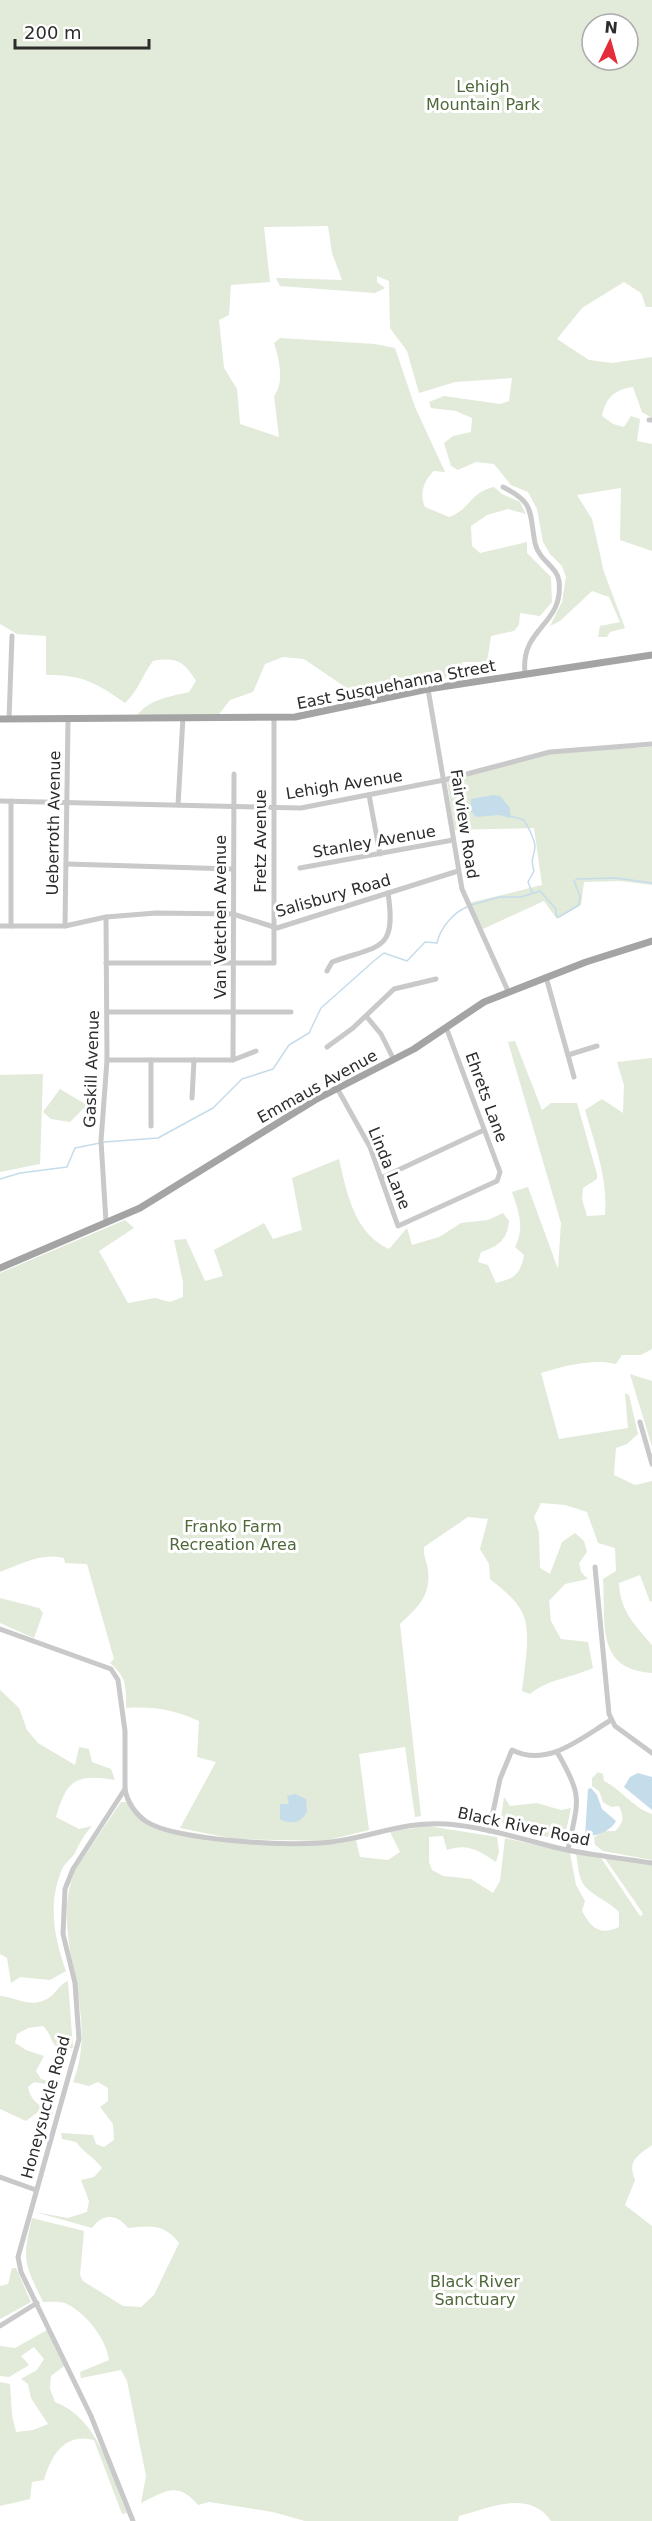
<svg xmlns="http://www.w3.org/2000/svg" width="652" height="2521" font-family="'DejaVu Sans',sans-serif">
<rect width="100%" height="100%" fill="#fff"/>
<g fill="#e2ead9" fill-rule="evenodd">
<path d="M0,0H652V307H646L641,293L624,282L582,308L557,339L589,360L612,363L652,357V418L642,412L633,387C613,390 606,398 602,416L613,424L624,427L631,416L640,419L637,441L652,444V551L620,540L621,488L577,495L592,519L604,572L625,628L610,632L607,637H598L600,626L620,622L609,597L592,591L560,621L550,626L562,602L566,577L562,566L550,554L543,542L537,509L528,492L511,485L494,464L476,462L458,470L451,466L444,443L453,436L471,432L472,418L456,411L431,408L429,402L444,396L500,404L509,401L512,378L455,382L419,393L407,351L390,328L389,281L377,276V282L385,288L375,293L280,286L276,278L342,280L332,253L328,226L264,227L270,282L231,285L229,315L219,320L224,368L237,389L240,424L279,437L274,396C285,381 279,359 274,343L280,338L375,344L395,348L415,407L445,472L434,471C424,480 419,494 425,507L449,517C470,510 470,492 494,487L502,494L520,502L526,514L508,509L487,515L471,526L472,546L480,553L527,542V553L551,577L552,602L540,616L520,613L519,625L514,631L491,636L487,662H462V675L370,695L345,687L304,659L283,657L265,664L253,692L230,700L217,717H136C148,699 169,697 189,692L196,681C184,661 176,657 153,661C142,675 139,690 125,703C95,682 83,675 46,675V636L17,634L0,624ZM592,24H628V60H592Z"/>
<path d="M652,747V885L620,881L584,882L581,905L557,919L544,901L483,929L469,903L542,885L534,828L454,830L447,781L564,751Z"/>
<path d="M515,1041L542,1110L551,1103H577L597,1174V1179L583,1188L582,1199L587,1216L605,1215C608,1178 595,1145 585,1110L602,1099L623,1113L624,1085L617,1062L652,1058V1349L641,1355H622L616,1364C594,1358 563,1366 541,1373L559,1439L628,1428L625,1393L629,1395L638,1434L627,1444L616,1448L614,1475L635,1485L652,1481V1601L650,1602L640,1575L619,1583C620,1611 635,1625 652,1645V1673C595,1669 606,1624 603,1579L616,1571L615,1548L598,1543L587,1512L565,1505L541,1503L534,1517L539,1532L540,1568L550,1574L562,1542L575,1533L584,1541L587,1552L579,1563L581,1572L588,1579L565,1584L549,1601L551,1621L561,1639L588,1642L593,1668C571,1678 548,1679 530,1694L522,1691C524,1671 531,1636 524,1617C519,1601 502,1589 490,1579L489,1564L480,1549L488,1519L468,1517L424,1547C423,1557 427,1561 428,1570C431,1597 417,1608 400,1624L421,1816L415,1817L405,1747L359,1754L369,1830L324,1841L234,1839L180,1828L216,1762L197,1757L199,1721C175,1710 153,1706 126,1708C126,1685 127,1678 110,1663L114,1659L87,1564L65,1563L64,1558C43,1552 20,1564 0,1572V1273L125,1220L134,1228L99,1251L128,1303L155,1298L170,1302L183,1297V1282L174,1240L186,1239L205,1281L223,1276L214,1250L264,1223L273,1239L302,1230L292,1178L339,1159C347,1193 354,1233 389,1249L407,1228L412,1245L439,1237L461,1223L488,1220L503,1213L509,1221C507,1240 499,1246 481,1252L478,1262L488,1265L496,1283C515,1278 520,1275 524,1255L515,1247C525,1227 519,1213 512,1192L528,1187L558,1269L561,1223L508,1042Z"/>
<path d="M43,1074L40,1164L0,1172V1075Z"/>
<path d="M60,1089L87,1105L70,1122L51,1119L43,1112Z"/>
<path d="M630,1374L652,1381V1447Z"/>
<path d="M0,1598L39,1608L43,1613L34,1638L0,1623Z"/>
<path d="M0,1690L19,1708L27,1730L38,1743L75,1765L79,1747L89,1749L92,1762L111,1769L115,1780C76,1774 67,1779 56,1817L79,1829L92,1826C84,1835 80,1842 75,1853C72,1858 66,1862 63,1867C47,1902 54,1938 66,1971L50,1980L20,1977L11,1983L7,1958L0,1954Z"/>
<path d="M598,1772L603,1774L604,1781C622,1790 632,1807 652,1814V1860L603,1851L595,1845L594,1837L605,1831H615C624,1823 624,1817 619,1806L611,1807L603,1802L599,1791L592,1786V1778Z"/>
<path d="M504,1797L510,1806L537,1803L561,1810L571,1808L566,1831L561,1833L557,1839L504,1827L501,1819Z"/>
<path d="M121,1802H127L149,1825L263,1845L338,1844L356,1840L360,1857L388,1860L400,1852L390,1832L395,1831L428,1826L497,1837L499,1852L496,1862C479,1851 468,1843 447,1850L443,1836L429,1837V1862L432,1870L443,1876L471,1879L493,1893L500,1881L505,1838L570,1853L576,1885L585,1901L582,1911C591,1928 600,1936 619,1927V1912C609,1901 588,1894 582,1882C578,1874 578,1862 576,1854L601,1858L640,1916L643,1915L642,1912L604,1857L652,1865V2145C637,2156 627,2161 635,2180L625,2205L652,2226V2521H551C529,2489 490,2508 459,2516L458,2521H305L273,2512L209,2502L198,2505C177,2481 166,2491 141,2503L146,2476L127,2381L121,2370L81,2378L80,2372L109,2360C106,2339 87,2314 67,2304C61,2301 50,2302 43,2302C24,2262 22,2261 32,2218L84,2231L80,2275L83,2281L123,2306L141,2307L154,2295L179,2243C164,2223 150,2226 128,2228C117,2214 103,2213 92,2228L35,2212L68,2218L87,2212L89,2201L81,2180L94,2177L102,2168C94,2157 84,2153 76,2142L62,2139L61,2133L93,2135L96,2144L104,2147L114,2140L113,2124L100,2107L108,2101V2088L98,2082L89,2086L73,2082C102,2009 47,1940 75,1870Z"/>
<path d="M68,1981L73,2048C47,2051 56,2038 43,2026L28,2028L17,2034L15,2043L26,2050L44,2056L36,2071L41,2079L55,2083L56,2086L34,2082L28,2087C31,2102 40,2106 53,2112V2115L38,2112L26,2121L0,2109V1996C17,1997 31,2010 50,1997C58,1991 59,1985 68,1981Z"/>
<path d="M12,2268H16L31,2302L0,2319V2286L8,2284Z"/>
<path d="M47,2330L64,2366L51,2376L50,2389L55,2402C99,2419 110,2472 127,2513L122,2514L94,2440C65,2432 51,2455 44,2480L32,2482L30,2499L0,2506V2382L10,2384L12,2415L16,2432L33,2430L48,2424L31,2398L28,2384L21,2379L37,2370L44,2359L34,2347L21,2356L29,2365L9,2377L0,2376V2346L15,2348Z"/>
</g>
<g fill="#c5dceb">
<path d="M493,795L500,796L510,808V818L499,815L476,817L470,810L471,799Z"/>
<path d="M638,1773L652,1777V1810L624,1787L630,1777Z"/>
<path d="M591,1788L597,1795L602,1809L616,1821C611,1831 596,1837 585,1836L588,1789Z"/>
<path d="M295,1794L306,1799L307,1812C301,1823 291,1825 280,1819V1804H289L287,1796Z"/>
</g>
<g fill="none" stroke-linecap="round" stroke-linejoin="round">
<g stroke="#c5dceb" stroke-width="1.5">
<path d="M510,816L524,820C528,827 535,839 535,847C534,858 530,858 534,871L528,882L532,892"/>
<path d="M471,905L500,897H521L540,891L556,909V915L559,917L579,905L580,896L574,881L577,879L616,878L652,883"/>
<path d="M104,1142L158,1138L213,1108L242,1079L273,1069L289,1045L309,1033L321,1008L375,960L384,953L407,961L425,942L437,943C440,928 454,912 467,907"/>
<path d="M0,1179L20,1173L67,1167L75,1148L100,1143"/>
</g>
<g stroke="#c9c9c9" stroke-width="5">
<path d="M649,420H652"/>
<path d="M503,487C535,503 529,511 535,543C539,561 557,566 559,581C564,626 520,627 525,673"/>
<path d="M428,689L462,889L508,991"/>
<path d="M9,719L12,636"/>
<path d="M369,795L380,854"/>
<path d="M0,801L301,808L444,780L550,752L652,744"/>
<path d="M11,801V926"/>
<path d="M178,805L183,717"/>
<path d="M67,864L233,869"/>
<path d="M300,868L453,840"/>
<path d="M0,926H65L106,917L156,913L233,914L277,928L458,871"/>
<path d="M65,926L68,720"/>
<path d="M106,963H274V718"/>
<path d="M327,971L332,962C379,945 397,952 388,893"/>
<path d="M546,977L574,1077"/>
<path d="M107,1012H291"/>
<path d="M366,1016L381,1034L394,1060"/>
<path d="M327,1047L353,1028L394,989L436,979"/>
<path d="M568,1055L597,1046"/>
<path d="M107,1060H233L256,1051"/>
<path d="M233,1060L234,774"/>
<path d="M337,1088L370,1147L398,1226L497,1181L500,1172L446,1027"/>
<path d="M192,1098L194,1060"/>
<path d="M151,1126V1060"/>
<path d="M381,1178L484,1130"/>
<path d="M106,1222L101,1141L107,1060L106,917"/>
<path d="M640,1422L652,1464"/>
<path d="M595,1567L609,1714L615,1726L652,1753"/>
<path d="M0,1629L111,1669L118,1680L125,1731V1789L73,1869L65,1889L63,1934L75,1983L79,2039L18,2257L21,2272L91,2416L133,2521"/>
<path d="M557,1752C584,1798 578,1799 568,1850"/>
<path d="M125,1789C127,1802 136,1815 147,1822C178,1841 294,1847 331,1842C372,1837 404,1821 447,1824C485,1827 521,1839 558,1848C588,1855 621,1858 652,1863"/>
<path d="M489,1831L500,1779L512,1750C548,1768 581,1738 611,1720"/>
<path d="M0,2177L36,2190"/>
<path d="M0,2326L37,2303"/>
</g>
<g stroke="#a4a4a4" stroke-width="7">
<path d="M0,719L295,717L428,689L652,655"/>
<path d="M0,1268L140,1208L315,1100L414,1049L484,1002L586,962L652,941"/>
</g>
</g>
<g text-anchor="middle" stroke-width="6" stroke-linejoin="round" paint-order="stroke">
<g font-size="16" fill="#4f683a" stroke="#fff">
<text x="483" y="92">Lehigh<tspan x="483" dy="18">Mountain Park</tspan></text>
<text x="233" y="1532">Franko Farm<tspan x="233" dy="18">Recreation Area</tspan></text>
<text x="475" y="2287">Black River<tspan x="475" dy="18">Sanctuary</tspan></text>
</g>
<g font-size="16" fill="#2c2c2c" stroke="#fff">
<text transform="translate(396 684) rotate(-11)" y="6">East Susquehanna Street</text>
<text transform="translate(344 784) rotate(-9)" y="6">Lehigh Avenue</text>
<text transform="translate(53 823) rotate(-89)" y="6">Ueberroth Avenue</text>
<text transform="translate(465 824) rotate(81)" y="6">Fairview Road</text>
<text transform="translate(260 841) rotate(-90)" y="6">Fretz Avenue</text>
<text transform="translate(374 841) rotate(-10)" y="6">Stanley Avenue</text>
<text transform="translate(333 895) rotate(-16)" y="6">Salisbury Road</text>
<text transform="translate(220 917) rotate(-90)" y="6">Van Vetchen Avenue</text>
<text transform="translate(91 1069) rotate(-88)" y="6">Gaskill Avenue</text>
<text transform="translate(317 1086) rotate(-29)" y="6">Emmaus Avenue</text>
<text transform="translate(487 1097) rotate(70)" y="6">Ehrets Lane</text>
<text transform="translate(390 1168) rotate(68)" y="6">Linda Lane</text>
<text transform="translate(524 1826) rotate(12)" y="6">Black River Road</text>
<text transform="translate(45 2107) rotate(-75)" y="6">Honeysuckle Road</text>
</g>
</g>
<g transform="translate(610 42) rotate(5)"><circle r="28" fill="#ffffff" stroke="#ababab" stroke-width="1.5"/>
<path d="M0-4.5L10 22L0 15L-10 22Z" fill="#e52c3a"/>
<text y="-9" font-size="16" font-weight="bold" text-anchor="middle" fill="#2c2c2c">N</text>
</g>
<path d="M15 39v9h134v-9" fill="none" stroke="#2c2c2c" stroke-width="3"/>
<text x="24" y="39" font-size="18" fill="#2c2c2c" stroke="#ffffff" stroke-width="4.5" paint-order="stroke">200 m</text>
</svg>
